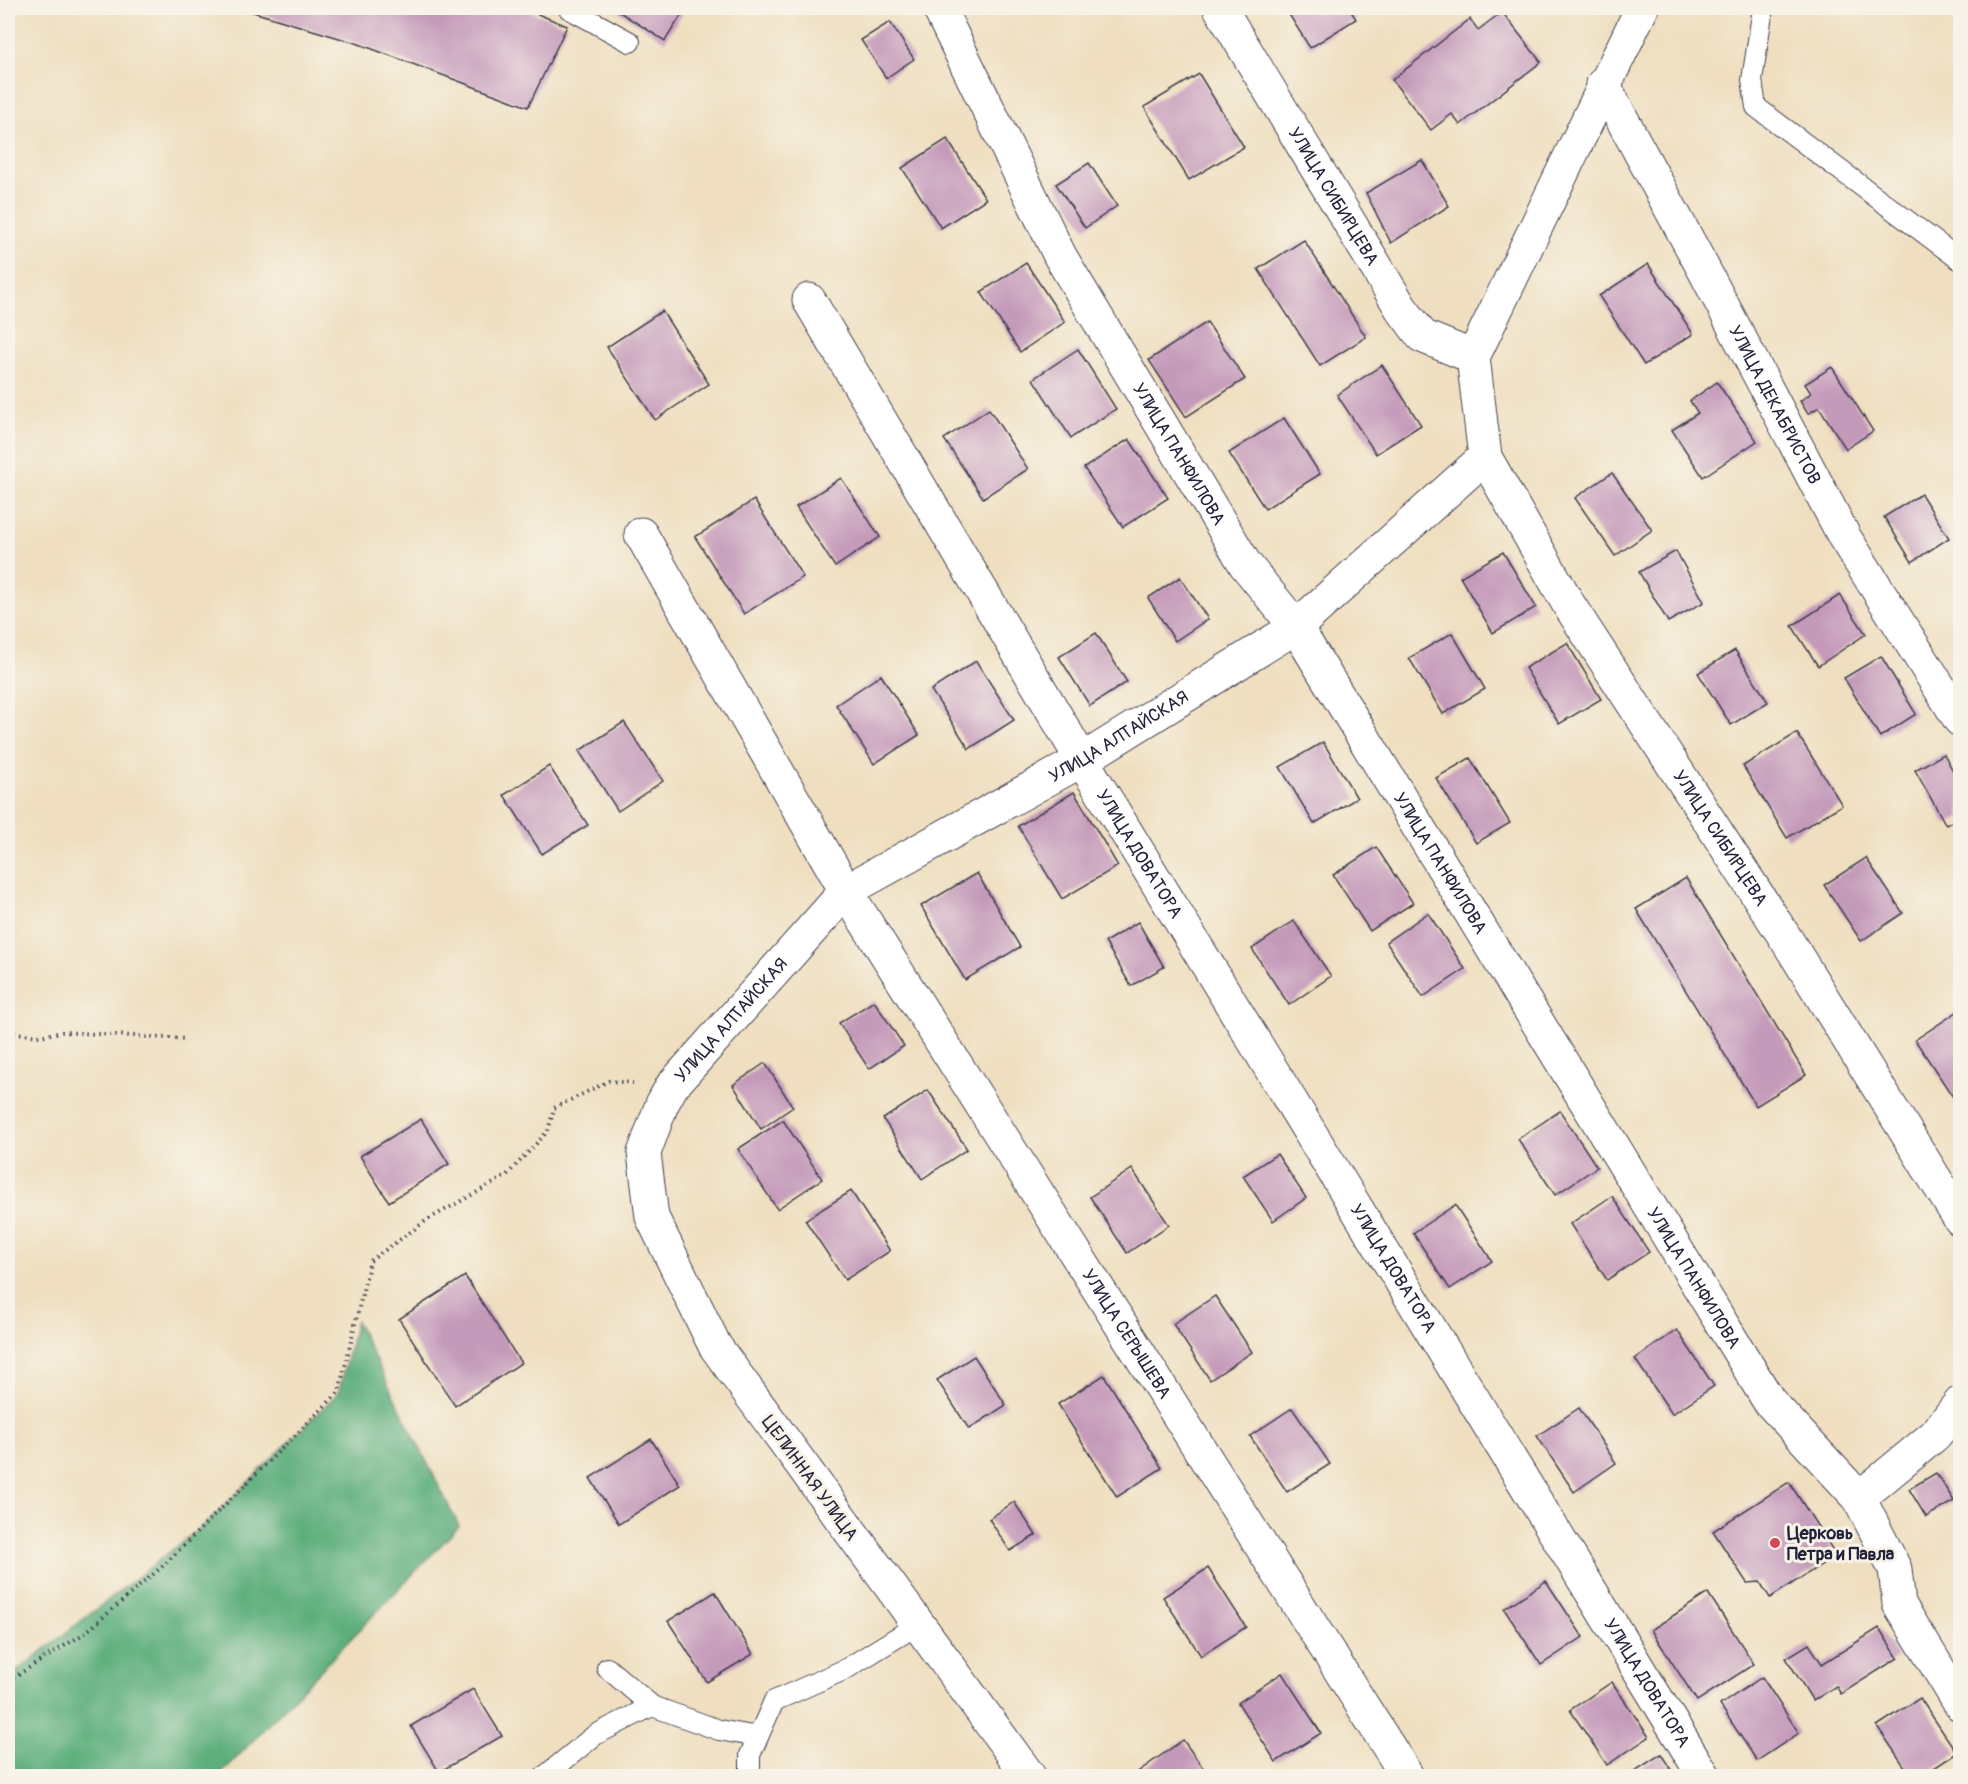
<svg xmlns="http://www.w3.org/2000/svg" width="1968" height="1784" font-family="Pangolin,sans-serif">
<rect width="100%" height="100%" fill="#f7f3e8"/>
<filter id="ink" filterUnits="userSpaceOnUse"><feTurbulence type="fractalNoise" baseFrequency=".0167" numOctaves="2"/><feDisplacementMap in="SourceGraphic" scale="12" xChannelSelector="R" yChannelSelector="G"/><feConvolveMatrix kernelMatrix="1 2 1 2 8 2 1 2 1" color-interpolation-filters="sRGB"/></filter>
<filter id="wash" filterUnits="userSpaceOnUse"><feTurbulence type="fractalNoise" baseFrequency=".008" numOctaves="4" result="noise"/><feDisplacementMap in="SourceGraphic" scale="24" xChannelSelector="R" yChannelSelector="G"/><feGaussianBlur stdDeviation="1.35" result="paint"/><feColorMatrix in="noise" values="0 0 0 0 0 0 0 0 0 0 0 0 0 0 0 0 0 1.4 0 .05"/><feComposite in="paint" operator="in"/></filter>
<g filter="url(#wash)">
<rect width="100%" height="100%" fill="#efdfc0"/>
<path fill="#5bae7b" stroke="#3e685b" stroke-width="1.5" d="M356,1321L459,1526L219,1776H8V1678L208,1522L339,1392Z"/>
<g id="blocks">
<g fill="#c49aba">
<path d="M240,8H523L567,26L528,107L359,44Z"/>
<path d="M613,8H686L665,41Z"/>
<path d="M1285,8H1349L1356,19L1310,48Z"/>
<path d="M1502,12L1541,62L1460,125L1452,114L1431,130L1392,80L1470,19L1478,30Z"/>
<path d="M890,22L914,59L886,78L861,40Z"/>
<path d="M1199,74L1244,147L1189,180L1144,107Z"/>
<path d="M947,139L986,199L941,228L902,168Z"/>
<path d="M1422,160L1449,206L1391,243L1366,193Z"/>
<path d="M1089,163L1117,206L1085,228L1056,184Z"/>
<path d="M1304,240L1366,337L1320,366L1258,269Z"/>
<path d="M1026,263L1065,322L1020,352L981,292Z"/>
<path d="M1648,264L1693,334L1644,365L1599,296Z"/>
<path d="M662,311L709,384L655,420L607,347Z"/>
<path d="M1207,322L1245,379L1186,417L1149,360Z"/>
<path d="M1078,349L1116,409L1071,438L1033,379Z"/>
<path d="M1382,365L1421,425L1376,454L1337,395Z"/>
<path d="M1832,367L1873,431L1846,449L1819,407L1808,414L1800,401L1811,393L1805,384Z"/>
<path d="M1717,382L1757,441L1703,477L1672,430L1698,413L1690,401Z"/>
<path d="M989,409L1028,469L983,498L944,439Z"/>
<path d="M1284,418L1320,474L1265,509L1229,453Z"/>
<path d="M1129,439L1168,498L1123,527L1084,468Z"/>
<path d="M1612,473L1652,530L1615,556L1575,498Z"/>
<path d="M841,478L880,537L835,567L796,507Z"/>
<path d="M1921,494L1949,538L1912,562L1884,517Z"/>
<path d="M754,500L803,577L744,614L695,537Z"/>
<path d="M1676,551L1704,602L1668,622L1639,572Z"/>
<path d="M1503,552L1536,607L1493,633L1460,577Z"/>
<path d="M1180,577L1208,619L1175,641L1148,598Z"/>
<path d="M1840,595L1866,634L1818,666L1792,626Z"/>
<path d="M1096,633L1127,682L1090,706L1059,657Z"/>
<path d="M1452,633L1485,689L1443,714L1409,658Z"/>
<path d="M1567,643L1601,699L1559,724L1525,668Z"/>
<path d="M1735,650L1768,702L1731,725L1698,673Z"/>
<path d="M1881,656L1916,714L1880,737L1844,678Z"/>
<path d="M976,661L1014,720L969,749L931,690Z"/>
<path d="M881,675L919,735L874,764L836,705Z"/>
<path d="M624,722L663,781L618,811L579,751Z"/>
<path d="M1797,733L1842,805L1787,838L1743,766Z"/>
<path d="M1323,742L1357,798L1314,824L1280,767Z"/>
<path d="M1944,754L1960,784V817L1946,825L1915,770Z"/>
<path d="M1470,758L1510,823L1476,843L1436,778Z"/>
<path d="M549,766L588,825L542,854L504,795Z"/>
<path d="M1074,792L1118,866L1062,899L1018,826Z"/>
<path d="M1376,847L1413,903L1370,931L1333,875Z"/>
<path d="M1866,858L1903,913L1861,941L1824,885Z"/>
<path d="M977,873L1020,947L965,980L921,906Z"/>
<path d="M1686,878L1806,1075L1756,1106L1636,909Z"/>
<path d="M1428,913L1465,969L1423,997L1386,942Z"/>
<path d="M1294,921L1331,976L1289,1005L1252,949Z"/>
<path d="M1138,922L1164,967L1131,986L1105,942Z"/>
<path d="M874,1001L904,1046L869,1069L839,1023Z"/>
<path d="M1960,1010V1104L1959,1106L1915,1040Z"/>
<path d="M765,1063L793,1107L761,1129L733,1085Z"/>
<path d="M928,1090L967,1149L922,1179L883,1119Z"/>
<path d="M1560,1111L1597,1167L1555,1195L1518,1139Z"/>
<path d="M421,1119L449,1164L389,1202L360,1156Z"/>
<path d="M783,1120L822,1179L777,1209L738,1149Z"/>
<path d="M1277,1154L1306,1198L1273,1221L1243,1176Z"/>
<path d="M1132,1169L1169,1225L1127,1253L1090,1197Z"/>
<path d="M851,1191L890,1251L845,1280L805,1220Z"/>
<path d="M1612,1196L1649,1252L1607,1280L1570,1224Z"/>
<path d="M1455,1205L1492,1261L1450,1289L1413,1233Z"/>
<path d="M465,1276L521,1363L455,1406L399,1319Z"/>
<path d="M1215,1296L1252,1352L1210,1380L1173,1324Z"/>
<path d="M1677,1330L1714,1386L1672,1414L1635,1359Z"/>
<path d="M974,1356L1006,1405L969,1429L937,1380Z"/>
<path d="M1104,1375L1162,1468L1117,1497L1058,1404Z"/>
<path d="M1292,1408L1330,1464L1287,1492L1250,1436Z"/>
<path d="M1579,1408L1616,1463L1574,1492L1537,1436Z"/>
<path d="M651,1439L680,1485L619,1524L590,1478Z"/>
<path d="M1936,1473L1954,1501L1926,1517L1909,1489Z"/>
<path d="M1789,1482L1836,1555L1770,1598L1760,1582L1747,1583L1713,1531Z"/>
<path d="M1014,1502L1036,1535L1010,1551L989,1519Z"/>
<path d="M1208,1568L1246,1627L1201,1656L1163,1597Z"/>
<path d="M1546,1581L1583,1637L1541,1665L1504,1609Z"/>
<path d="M715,1592L753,1654L707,1682L668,1621Z"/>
<path d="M1708,1593L1754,1664L1697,1701L1651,1630Z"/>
<path d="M1879,1628L1898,1658L1841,1694L1836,1686L1813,1701L1786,1658L1809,1644L1822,1664Z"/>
<path d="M1282,1673L1321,1733L1276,1762L1238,1703Z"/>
<path d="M1762,1677L1799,1733L1757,1761L1720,1705Z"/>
<path d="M1612,1682L1649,1737L1607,1765L1570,1710Z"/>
<path d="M473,1689L502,1736L439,1772L411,1726Z"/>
<path d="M1920,1698L1957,1753L1922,1776H1911L1877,1726Z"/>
<path d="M1183,1740L1209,1776H1132Z"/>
<path d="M1661,1754L1675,1776H1627Z"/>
</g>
</g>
</g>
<g filter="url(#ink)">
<use href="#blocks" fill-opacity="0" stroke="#413e4f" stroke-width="1.5"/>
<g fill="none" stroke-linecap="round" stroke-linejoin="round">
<defs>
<g id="lane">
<path d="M568,8L630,42"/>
<path d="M1763,8L1752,80L1756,107L1960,260"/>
<path d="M607,1668L652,1706"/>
<path d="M545,1776L595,1735L652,1706L719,1730L758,1737"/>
<path d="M750,1776V1755L774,1701L846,1669L917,1625"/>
</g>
<g id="street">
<path id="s1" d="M939,8L1060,256L1245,564L1296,627L1769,1401L1859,1498L1895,1569L1899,1604L1960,1704"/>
<path id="s2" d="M1220,8L1401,308L1422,336L1473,357"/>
<path id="s3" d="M1603,84L1704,270L1845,538L1960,720"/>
<path id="s4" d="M809,300L1082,760L1704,1776"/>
<path id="s5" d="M1485,457L1569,605L1788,942L1960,1219"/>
<path id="s6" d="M641,534L846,891L1407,1776"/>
<path d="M1859,1498L1935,1435L1960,1403"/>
<path id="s7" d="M1029,1776L715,1346L652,1217L644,1153L662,1104L672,1086L846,891L1082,760L1296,627L1485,457L1473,357L1642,8"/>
</g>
</defs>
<use href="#lane" stroke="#413e4f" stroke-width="22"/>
<use href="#street" stroke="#413e4f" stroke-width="35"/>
<g stroke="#413e4f" stroke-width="4" stroke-dasharray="1.5 4.5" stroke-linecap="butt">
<path d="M8,1032L40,1036L62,1032L187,1039"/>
<path d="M8,1681L85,1633L164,1565L339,1392L370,1261L427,1220L506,1176L548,1131L554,1108L609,1081L633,1083"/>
</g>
<use href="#lane" stroke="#fff" stroke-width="20"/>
<use href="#street" stroke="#fff" stroke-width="33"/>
</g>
</g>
<circle fill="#d1495b" stroke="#f7f3e8" stroke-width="2" cx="1775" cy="1543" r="6"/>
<g text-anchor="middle" stroke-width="6" stroke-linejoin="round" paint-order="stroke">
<g font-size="18" fill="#22223b" stroke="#f7f3e8">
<text dy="6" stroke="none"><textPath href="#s2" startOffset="220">УЛИЦА СИБИРЦЕВА</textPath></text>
<text dy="6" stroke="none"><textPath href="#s3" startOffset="364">УЛИЦА ДЕКАБРИСТОВ</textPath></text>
<text dy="6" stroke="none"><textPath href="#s1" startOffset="507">УЛИЦА ПАНФИЛОВА</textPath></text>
<text dy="6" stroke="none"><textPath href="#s7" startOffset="1388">УЛИЦА АЛТАЙСКАЯ</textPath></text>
<text dy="6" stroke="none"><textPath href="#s5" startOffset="448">УЛИЦА СИБИРЦЕВА</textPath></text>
<text dy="6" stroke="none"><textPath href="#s4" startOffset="645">УЛИЦА ДОВАТОРА</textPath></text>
<text dy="6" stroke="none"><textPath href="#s1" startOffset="993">УЛИЦА ПАНФИЛОВА</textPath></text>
<text dy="6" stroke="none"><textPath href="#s7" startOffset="902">УЛИЦА АЛТАЙСКАЯ</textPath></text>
<text dy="6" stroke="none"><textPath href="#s4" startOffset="1131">УЛИЦА ДОВАТОРА</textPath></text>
<text dy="6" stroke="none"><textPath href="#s1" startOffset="1479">УЛИЦА ПАНФИЛОВА</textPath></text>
<text dy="6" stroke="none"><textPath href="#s6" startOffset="936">УЛИЦА СЕРЫШЕВА</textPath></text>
<text transform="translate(810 1478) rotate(54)" y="6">ЦЕЛИННАЯ УЛИЦА</text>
<text dy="6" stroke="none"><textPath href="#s4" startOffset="1617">УЛИЦА ДОВАТОРА</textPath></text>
</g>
<g font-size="18" font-weight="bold" fill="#22223b" stroke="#f7f3e8" text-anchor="start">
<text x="1787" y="1539">Церковь<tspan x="1787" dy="21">Петра и Павла</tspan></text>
</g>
</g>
<rect width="1968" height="1784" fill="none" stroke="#f7f3e8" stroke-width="30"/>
</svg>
